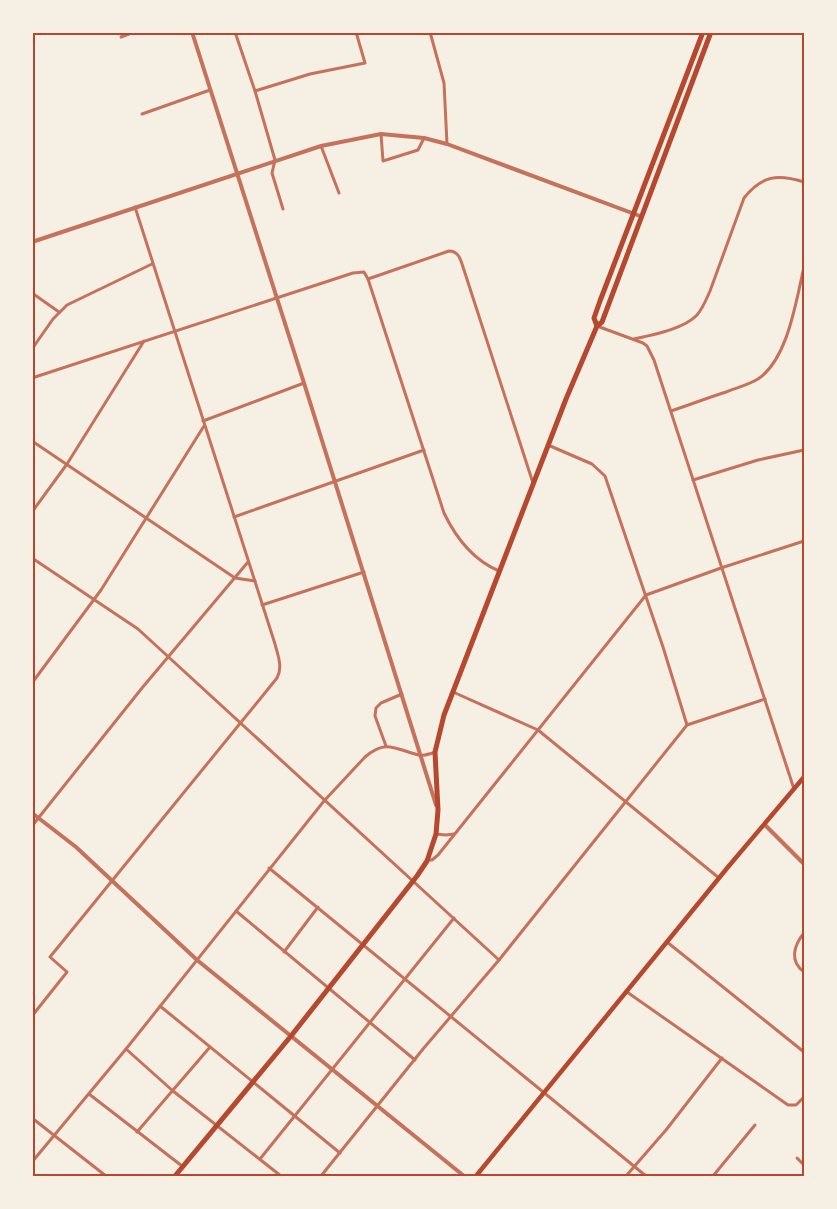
<svg xmlns="http://www.w3.org/2000/svg" width="837" height="1209" font-family="Bitter,serif">
<rect width="100%" height="100%" fill="#f6efe4"/>
<g fill="none" stroke-linecap="round" stroke-linejoin="round">
<g stroke="#c5725c" stroke-width="3">
<path d="M235,32L255,91L275,160L272,173L283,209"/>
<path d="M430,32L444,83L447,144"/>
<path d="M121,37L134,32"/>
<path d="M255,91L310,74L365,63L356,32"/>
<path d="M142,114L210,90"/>
<path d="M381,134L383,161L418,150L424,138"/>
<path d="M321,146L339,193"/>
<path d="M368,279L449,251C460,251 461,262 464,270L533,483"/>
<path d="M32,293L59,312"/>
<path d="M597,326L643,343L647,346L654,360L794,789"/>
<path d="M634,339C652,335 684,329 697,315C703,308 706,300 710,291L744,198C762,175 778,174 804,182"/>
<path d="M32,349L53,319L67,305L152,264"/>
<path d="M32,378L353,273L364,272L368,279L444,513C456,538 473,560 499,571"/>
<path d="M671,411C689,405 707,398 726,392C736,388 748,385 758,379C788,359 796,301 804,267"/>
<path d="M203,421L304,383"/>
<path d="M32,441L235,578L255,581"/>
<path d="M548,445L592,464L605,476L663,647L687,725"/>
<path d="M693,480L758,460L804,450"/>
<path d="M32,512L67,464L144,341"/>
<path d="M234,517L424,450"/>
<path d="M32,558L138,629L499,960"/>
<path d="M262,605L364,572"/>
<path d="M32,683L101,590L204,426"/>
<path d="M453,692L538,730L719,878"/>
<path d="M386,746L375,716L376,708L381,703L402,694"/>
<path d="M32,826L142,688L248,562"/>
<path d="M436,834L446,835L454,834"/>
<path d="M427,860H432L438,855L646,595L721,568L804,541"/>
<path d="M269,868L646,1176"/>
<path d="M236,911L415,1060"/>
<path d="M804,933C794,945 789,961 804,972"/>
<path d="M667,942L804,1052"/>
<path d="M284,952L318,907"/>
<path d="M627,992L788,1105H796L804,1097"/>
<path d="M160,1006L340,1153"/>
<path d="M32,1016L67,972L50,957L277,678C283,667 278,656 275,644L135,207"/>
<path d="M126,1049L173,1091L281,1176"/>
<path d="M89,1094L182,1166"/>
<path d="M32,1118L106,1176"/>
<path d="M137,1132L210,1047"/>
<path d="M797,1158L804,1165"/>
<path d="M260,1159L454,918"/>
<path d="M32,1162L126,1049L324,801L365,757C387,738 396,750 419,755C424,756 430,754 435,752"/>
<path d="M321,1176L423,1049L499,960L687,725L765,699"/>
<path d="M626,1176L666,1130L722,1058"/>
<path d="M713,1176L755,1125"/>
</g>
<g stroke="#c5725c" stroke-width="4">
<path d="M192,32L304,383L436,805"/>
<path d="M32,242L321,146L381,134L424,138L447,144L640,216"/>
<path d="M32,813L76,847L197,960L464,1176"/>
<path d="M765,825L804,864"/>
</g>
<path stroke="#b5482f" stroke-width="4.5" d="M476,1176L728,867L804,777"/>
<g stroke="#b5482f" stroke-width="5">
<path d="M597,326L594,318L600,301L703,32"/>
<path d="M175,1176L291,1036L417,876L427,861L436,834L438,810L435,752L444,715L566,399L597,326L602,322L711,32"/>
</g>
</g>
<rect width="837" height="1209" fill="none" stroke="#f6efe4" stroke-width="68"/>
<rect x="34" y="34" width="769" height="1141" fill="none" stroke="#b5482f" stroke-width="2"/>
</svg>
